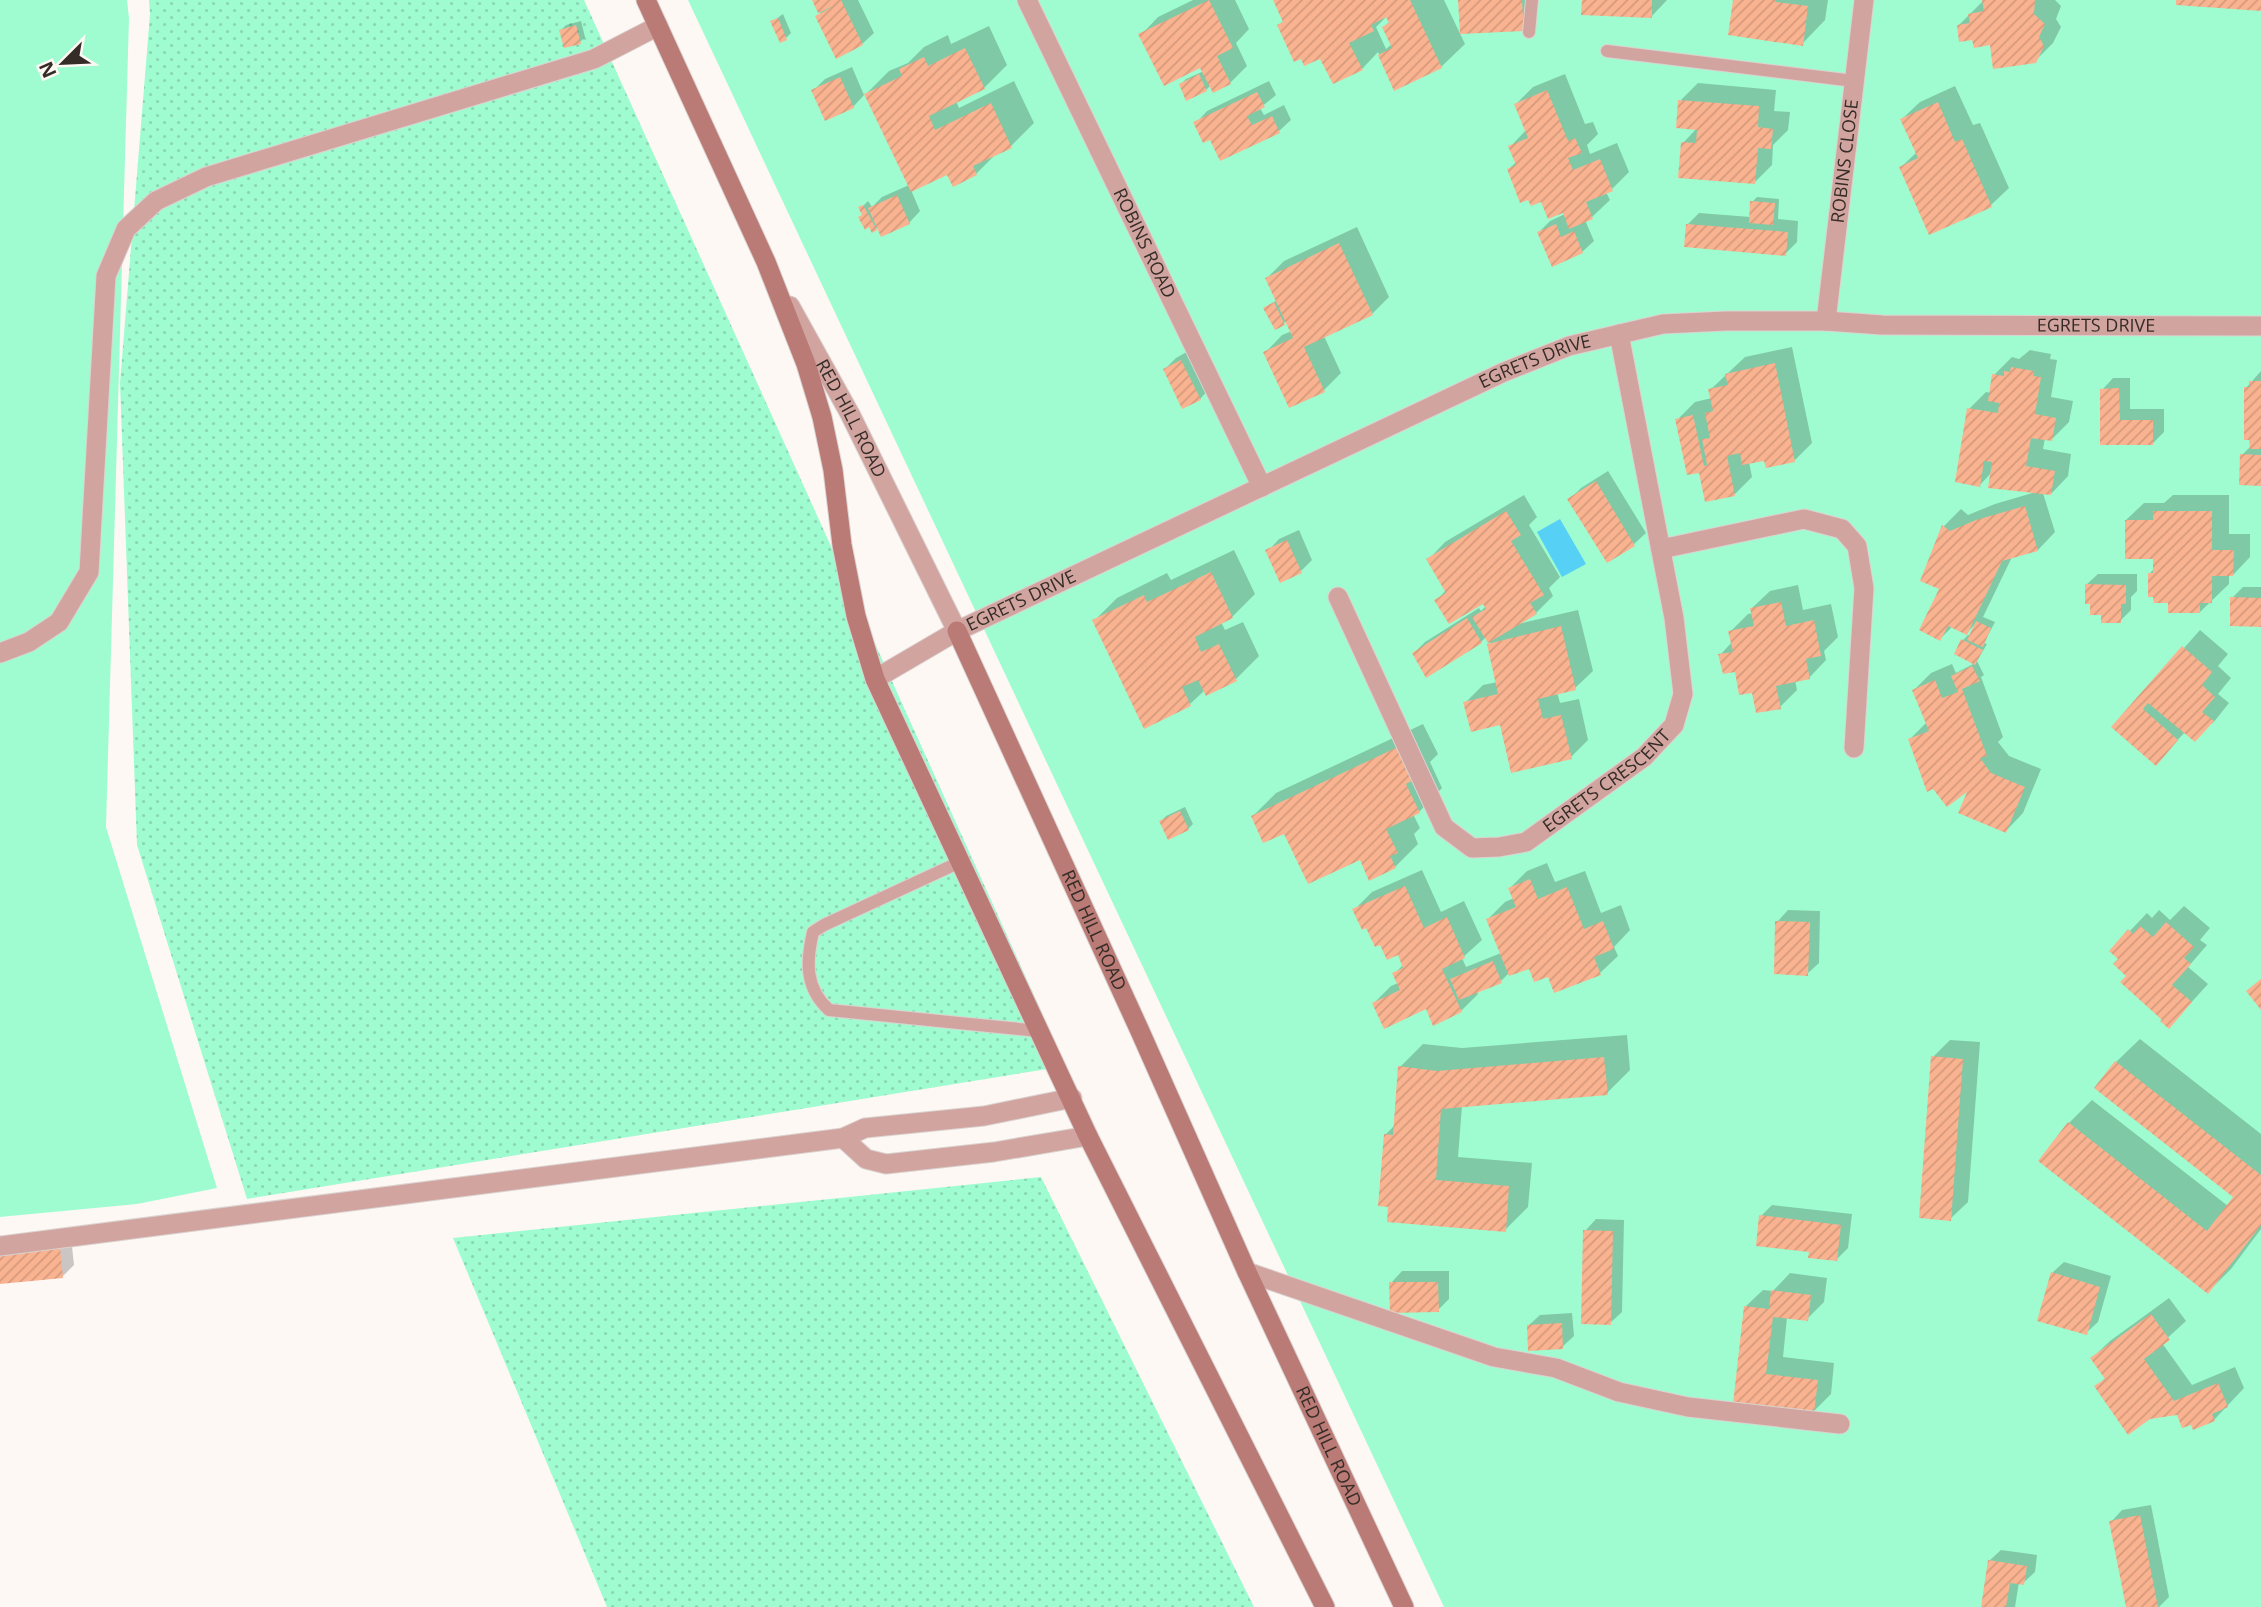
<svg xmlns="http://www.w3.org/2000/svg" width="2261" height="1607" font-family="'Open Sans',sans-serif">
<defs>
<pattern id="grass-dots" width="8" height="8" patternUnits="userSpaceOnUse" patternTransform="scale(1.75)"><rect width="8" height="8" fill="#9ffcd0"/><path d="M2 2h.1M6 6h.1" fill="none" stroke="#8ad8b3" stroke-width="1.8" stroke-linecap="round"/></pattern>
<pattern id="building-hatch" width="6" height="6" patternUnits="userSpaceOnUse" patternTransform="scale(1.75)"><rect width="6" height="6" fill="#f9b390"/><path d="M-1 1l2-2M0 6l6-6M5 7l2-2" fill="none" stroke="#d69a7c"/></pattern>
</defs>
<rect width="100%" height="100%" fill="#fef8f5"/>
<g fill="url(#grass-dots)">
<path d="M149,0H584L1066,1066L247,1199L137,845L120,383L150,14Z"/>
<path d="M1041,1177L1254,1607H607L453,1238Z"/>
</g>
<g fill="#9ffcd0">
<path d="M0,0H127L129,18L106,827L217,1188L137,1204L0,1217Z"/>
<path d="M688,0H2261V1607H1444Z"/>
</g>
<path fill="#57d0f6" d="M1560,519L1586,564L1562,577L1537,532Z"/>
<g fill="#0003" fill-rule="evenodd">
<path d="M814,0H858L874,33L862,44L820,13Z"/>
<path d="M1193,0H1235L1249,29L1236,43L1247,66L1230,83L1211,85L1206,90L1181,84L1186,79L1204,71L1201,66L1141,35L1158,17Z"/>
<path d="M1274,0H1444L1465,44L1441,67L1395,88L1378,52L1362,69L1321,56L1302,57L1279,25L1284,20ZM1387,16L1390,21L1384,27L1392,44L1386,49L1376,27Z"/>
<path d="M1460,0H1534L1523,29Z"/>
<path d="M1584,0H1667L1651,17Z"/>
<path d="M1735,0H1828L1825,20L1802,44Z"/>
<path d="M1984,0H2055L2061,6L2056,19L2061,27L2053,43L2035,61L1974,38L1958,26Z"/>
<path d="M783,14L791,33L786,38L772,22Z"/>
<path d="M581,21L585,37L580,42L561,30L566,25Z"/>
<path d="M989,26L1007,65L984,88L956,101L959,108L1014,81L1034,123L1011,146L998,152L976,174L948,172L911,190L920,211L909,223L879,226L876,229L861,208L868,201L872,207L882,197L909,185L866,94L889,71L908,63L924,47L948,35L951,44Z"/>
<path d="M852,67L864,95L853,107L813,91L825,79Z"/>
<path d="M1565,74L1585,124L1593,122L1598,134L1587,145L1590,154L1617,143L1629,172L1612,189L1606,192L1610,200L1592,217L1585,220L1594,241L1582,252L1539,232L1550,221L1565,214L1542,199L1509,169L1516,162L1510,147L1526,130L1516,104L1533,87Z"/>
<path d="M1269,81L1276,95L1260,108L1264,115L1284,105L1291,120L1279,131L1221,159L1210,138L1196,123L1207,111Z"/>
<path d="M1698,83L1776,90L1774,111L1790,112L1788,130L1773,145L1772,165L1754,183L1683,143L1697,128L1680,101Z"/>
<path d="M1955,86L1973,125L1980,123L2009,188L1991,205L1930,233L1901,167L1917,152L1902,119L1920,102Z"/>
<path d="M1757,197L1779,199L1778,219L1798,221L1797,242L1785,254L1688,224L1699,213L1751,217L1752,202Z"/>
<path d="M1357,227L1389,297L1372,314L1324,336L1341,373L1324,390L1265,353L1282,335L1292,331L1287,321L1275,328L1265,308L1277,300L1267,278L1284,261Z"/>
<path d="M1792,347L1812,443L1795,460L1766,458L1749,462L1752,477L1735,494L1700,471L1677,420L1695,402L1712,398L1710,390L1745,357Z"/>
<path d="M1192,349L1211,387L1200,399L1165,369L1176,358Z"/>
<path d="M2030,350L2051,354L2050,359L2057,360L2051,397L2073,401L2069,422L2052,439L2045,438L2043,449L2071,454L2068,476L2051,494L2043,493L2055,532L2038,550L2012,557L1983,617L1995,622L1984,643L1987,644L1977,661L1984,675L1981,677L2003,737L1998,742L2009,756L2041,769L2023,813L2006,831L1971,787L1910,739L1927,722L1914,690L1931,673L1952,664L1956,673L1975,663L1963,640L1968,635L1971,636L1976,623L1967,633L1953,626L1940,639L1941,588L1922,580L1944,526L1961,509L1968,515L1995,504L2036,492L1992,472L1980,485L1969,409L1986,392L1991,393L1994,375L2012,357L2019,359Z"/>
<path d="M2261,371V484L2242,455L2251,446L2246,388Z"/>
<path d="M2113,378H2130V409H2164V432L2153,443L2102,444V390Z"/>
<path d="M1608,471L1646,533L1634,544L1607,560L1570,499L1581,488Z"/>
<path d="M1524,495L1537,517L1529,525L1560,577L1549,588L1553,596L1536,613L1518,624L1578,610L1593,671L1575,688L1557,692L1560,703L1579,699L1588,740L1571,757L1465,703L1483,685L1497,682L1490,643L1486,637L1481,642L1414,653L1425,642L1479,608L1481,611L1486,606L1483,601L1437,600L1446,590L1428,560L1445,542Z"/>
<path d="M2173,495H2229V534H2250V557L2233,575H2229V584L2200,612L2170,601L2150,573L2155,568V557L2126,520L2144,503H2164Z"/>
<path d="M1299,530L1312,560L1301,571L1268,551L1279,539Z"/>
<path d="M1234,550L1255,594L1232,617L1221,622L1225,630L1243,622L1259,656L1236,679L1205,690L1190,704L1094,621L1117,598L1167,573L1171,580Z"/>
<path d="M2098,574H2137V591L2131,597V610L2120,621L2103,613L2086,585Z"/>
<path d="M1798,585L1803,610L1831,604L1838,637L1824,651L1826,660L1809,678L1795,680L1797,690L1780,707L1753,691L1720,655L1732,642L1730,632L1748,614L1753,613L1752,608L1770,591Z"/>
<path d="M2243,587H2261V625L2232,598Z"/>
<path d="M2200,630L2228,654L2218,666L2231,678L2218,694L2229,703L2213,723L2185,732L2156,763L2114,727Z"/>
<path d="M1423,724L1438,754L1430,762L1442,788L1419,812L1413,814L1420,828L1414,834L1418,844L1395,867L1360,857L1285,831L1253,816L1276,793Z"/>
<path d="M1185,807L1193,824L1188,829L1161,821L1166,816Z"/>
<path d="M1547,863L1555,882L1585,871L1601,913L1621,905L1630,930L1614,947L1618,956L1600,973L1555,991L1549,974L1530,967L1509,973L1501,981L1477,991L1478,994L1461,1011L1374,1003L1391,986L1398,983L1394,974L1404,964L1399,953L1381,943L1354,910L1372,892L1422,870L1441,912L1464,901L1482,940L1462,958L1466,967L1501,953L1488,919L1505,902L1514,898L1510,888L1527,871Z"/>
<path d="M2184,906L2210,928L2200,940L2207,945L2188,967L2208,984L2169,1027L2129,976L2120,959L2111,951L2147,913L2152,918L2159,910L2170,920Z"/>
<path d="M1788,910L1820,911L1819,963L1807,974L1777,922Z"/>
<path d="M1627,1035L1630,1070L1607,1093L1462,1106L1458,1157L1532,1163L1528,1207L1505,1230L1389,1221L1385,1135L1395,1125L1400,1067L1423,1044L1462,1048Z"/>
<path d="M2140,1039L2261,1134V1229L2231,1269L2208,1292L2069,1123L2092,1100L2228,1206L2236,1197L2096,1088L2116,1062Z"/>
<path d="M1950,1040L1980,1042L1968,1202L1950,1219L1933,1057Z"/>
<path d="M1772,1205L1852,1214L1848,1248L1837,1259L1811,1250L1761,1216Z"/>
<path d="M1596,1219L1624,1220L1622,1312L1610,1323L1585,1231Z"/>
<path d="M71,1237L74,1265L62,1277L0,1282Z"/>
<path d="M2064,1262L2111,1276L2098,1322L2086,1333L2052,1273Z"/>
<path d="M1402,1271H1449V1299L1438,1310L1391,1283Z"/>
<path d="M1790,1273L1827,1278L1824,1302L1807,1319L1787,1317L1783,1357L1834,1363L1831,1394L1813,1412L1735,1403L1745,1307L1763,1290L1773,1291Z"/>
<path d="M2169,1298L2186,1321L2162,1343L2192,1385L2235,1367L2244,1388L2214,1420L2192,1422L2178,1414L2096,1387L2106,1377L2092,1358L2110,1341Z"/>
<path d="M1572,1313L1574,1336L1562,1347L1528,1326L1540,1315Z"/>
<path d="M2151,1505L2169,1597L2159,1607H2128L2111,1522L2122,1510Z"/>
<path d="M2001,1550L2037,1555L2035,1572L2023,1583L2019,1582L2015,1607H1983L1989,1561Z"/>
</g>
<g fill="url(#building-hatch)">
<path d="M812,0H841L863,45L836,59L815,16L836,5L818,13Z"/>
<path d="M1209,0L1233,48L1217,56L1231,84L1213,93L1200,68L1164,86L1138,34Z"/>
<path d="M1273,0H1410L1442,68L1394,91L1378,55L1392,48L1382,27L1389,23L1386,17L1371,25L1374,31L1349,43L1363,70L1333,84L1320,59L1304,66L1301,59L1294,62L1277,25L1283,22Z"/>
<path d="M1458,0H1522L1524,31L1460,34Z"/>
<path d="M1582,0H1652V18L1581,15Z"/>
<path d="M1733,0H1776L1775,2L1808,6L1803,46L1728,35Z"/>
<path d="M1982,0H2035L2034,14L2045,24L2039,37L2044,46L2036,63L1993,69L1990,45L1974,48L1972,40L1959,42L1957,25L1970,23L1968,14L1984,11Z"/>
<path d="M2176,0H2261V11L2176,5Z"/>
<path d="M778,18L787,40L780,43L770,21Z"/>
<path d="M576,25L581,44L564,48L559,30Z"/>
<path d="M965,48L985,89L929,116L935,130L991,103L1012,148L973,166L977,175L953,187L947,175L911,192L864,94L902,76L899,69L924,57L928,66Z"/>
<path d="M1199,74L1207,91L1186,101L1179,84Z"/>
<path d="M840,77L854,108L825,121L811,90Z"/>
<path d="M1547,90L1568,141L1575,138L1582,153L1568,158L1573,170L1600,159L1613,191L1586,202L1593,219L1569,229L1563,213L1548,219L1541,202L1531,206L1528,200L1520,203L1507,169L1516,165L1508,146L1528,138L1514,104Z"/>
<path d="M1257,92L1265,107L1247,116L1252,125L1272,116L1280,133L1220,161L1210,140L1203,143L1193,122Z"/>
<path d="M1678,100L1759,106L1758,127L1773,129L1771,149L1758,148L1755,184L1678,178L1681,142L1696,143L1697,130L1676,128Z"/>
<path d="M1938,102L1955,142L1962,139L1992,207L1929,235L1899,167L1918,158L1900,119Z"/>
<path d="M897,195L910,224L881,237L868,208Z"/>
<path d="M1750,201L1775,203L1773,225L1749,223Z"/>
<path d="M863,205L877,230L872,233L869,227L865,230L858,217L862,215L858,207Z"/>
<path d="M1556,224L1561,237L1574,231L1583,253L1552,267L1537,232Z"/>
<path d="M1686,224L1788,232L1786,256L1684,247Z"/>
<path d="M1339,243L1373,315L1304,347L1325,392L1289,408L1263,352L1293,338L1265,278Z"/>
<path d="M1274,302L1285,325L1275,330L1263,308Z"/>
<path d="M1181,360L1201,400L1182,409L1163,369Z"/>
<path d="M1775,363L1795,462L1766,468L1764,461L1742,465L1740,453L1727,456L1735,496L1705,502L1699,473L1687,475L1675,419L1693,415L1704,466L1707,465L1702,439L1710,438L1705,413L1713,411L1708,389L1728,385L1725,374Z"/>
<path d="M2011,367L2034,371L2033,376L2041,377L2035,414L2056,418L2052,441L2031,438L2026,466L2055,471L2051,495L1988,488L1992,462L1984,461L1980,487L1955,482L1967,408L1998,413L1999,403L1988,401L1992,374L2004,376V371L2010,372Z"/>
<path d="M2249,381H2261V449H2250L2249,440H2244V387H2249Z"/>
<path d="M2119,388L2120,420H2153V445H2100V389Z"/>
<path d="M2240,454L2261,455V486L2239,485Z"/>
<path d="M1596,481L1635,546L1607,563L1567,499Z"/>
<path d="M2025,506L2038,551L2002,561L1967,635L1948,626L1940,641L1919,630L1939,589L1920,581L1942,525L1950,531L1976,520Z"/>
<path d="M1506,511L1521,535L1511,541L1544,595L1530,603L1537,614L1488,643L1472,617L1486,609L1483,604L1449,624L1434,600L1446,593L1426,559Z"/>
<path d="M2153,511H2212V550H2234L2233,576H2212V603H2200V613H2168V603H2154L2153,597H2148V573H2153V559H2125V520H2153Z"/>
<path d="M1287,540L1302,573L1280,583L1265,550Z"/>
<path d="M1211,572L1233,618L1195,637L1201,652L1219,644L1237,681L1206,696L1198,680L1182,687L1191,706L1144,729L1092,620L1144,595L1147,602Z"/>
<path d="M2085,584L2126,585V604H2121V623H2101V615H2090V604H2085Z"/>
<path d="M2230,597L2261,598V627L2230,626Z"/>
<path d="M1781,602L1786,626L1814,620L1821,656L1806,659L1810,679L1776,686L1781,709L1756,713L1752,693L1739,695L1735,672L1723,674L1718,654L1733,652L1728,631L1754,626L1750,608Z"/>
<path d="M1467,618L1482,643L1426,678L1412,653Z"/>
<path d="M1976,621L1991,628L1983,647L1967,640Z"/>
<path d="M1561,626L1576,690L1538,699L1543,719L1561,715L1572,759L1511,773L1500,725L1471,732L1463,702L1498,694L1487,644Z"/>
<path d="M1961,639L1983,650L1975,665L1954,654Z"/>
<path d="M2182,646L2212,672L2202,685L2215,697L2202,712L2214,721L2195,742L2148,703L2143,709L2178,740L2156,766L2111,727Z"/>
<path d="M1972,666L1980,681L1962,689L1987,756L1980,758L1991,773L2025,787L2006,833L1958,813L1967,792L1947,807L1933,789L1927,792L1908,739L1929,731L1912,690L1935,680L1942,698L1958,692L1951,676Z"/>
<path d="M1400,746L1415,779L1406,784L1420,813L1386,829L1398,853L1390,856L1396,868L1369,881L1360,860L1308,884L1284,834L1263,843L1251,816Z"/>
<path d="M1180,811L1189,830L1168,840L1159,821Z"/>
<path d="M1530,879L1538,899L1567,887L1584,929L1603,921L1614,949L1594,957L1601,975L1554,993L1548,977L1534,982L1529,969L1509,976L1486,919L1516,907L1508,888Z"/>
<path d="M1405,886L1424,928L1447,917L1465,958L1442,969L1462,1012L1433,1026L1426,1009L1384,1029L1372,1003L1400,990L1392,973L1403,968L1398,955L1387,960L1380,945L1375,947L1366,928L1362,930L1352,909Z"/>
<path d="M1775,921L1810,922L1808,976L1774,974Z"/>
<path d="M2166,922L2194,947L2184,958L2191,964L2172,985L2192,1002L2169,1029L2160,1021L2162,1020L2120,982L2126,976L2113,964L2118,959L2109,951L2128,929L2133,934L2140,926L2153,937Z"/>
<path d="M1493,961L1502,983L1459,1000L1450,979Z"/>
<path d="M2261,979V1010L2246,991Z"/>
<path d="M1931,1056L1963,1059L1951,1221L1919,1218Z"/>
<path d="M1604,1057L1608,1095L1441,1109L1436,1180L1509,1186L1506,1232L1387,1222L1388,1207L1378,1206L1384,1134L1393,1135L1398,1066L1437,1071Z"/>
<path d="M2115,1061L2261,1175V1225L2208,1294L2038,1161L2068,1122L2207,1231L2233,1197L2094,1088Z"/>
<path d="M1759,1215L1841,1225L1837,1261L1808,1258L1809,1252L1756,1246Z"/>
<path d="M1583,1230L1613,1231L1611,1325L1581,1324Z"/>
<path d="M60,1247L63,1278L0,1284V1253Z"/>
<path d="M2051,1272L2100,1287L2087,1335L2037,1321Z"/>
<path d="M1389,1282H1438L1439,1312L1390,1313Z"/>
<path d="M1771,1290L1811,1295L1808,1321L1773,1317L1766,1374L1818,1380L1814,1413L1733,1404L1744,1306L1769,1309Z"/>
<path d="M2151,1314L2170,1340L2144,1359L2174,1401L2218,1383L2228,1407L2212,1414L2215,1421L2193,1430L2191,1425L2182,1428L2177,1415L2150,1419L2128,1435L2094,1386L2105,1379L2090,1358Z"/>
<path d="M1562,1323L1563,1349L1528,1351L1527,1325Z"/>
<path d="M2140,1515L2158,1607H2126L2109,1521Z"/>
<path d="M1988,1560L2027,1566L2024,1585L2010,1583L2006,1607H1981Z"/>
</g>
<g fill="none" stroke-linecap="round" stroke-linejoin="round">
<defs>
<g id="service">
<path d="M1529,32L1532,0"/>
<path d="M1607,51L1854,81"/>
<path d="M960,862L824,925L813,932C806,962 805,988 829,1010L1039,1031"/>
</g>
<g id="minor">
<path id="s1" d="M1027,0L1262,487"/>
<path id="s2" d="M1826,321L1864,0"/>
<path d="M1661,549L1804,519L1842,529L1857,546L1864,588L1854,748"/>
<path id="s3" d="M1338,597L1444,827L1472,848L1499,847L1526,842L1644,757L1674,725L1683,694L1674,618L1619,334"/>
<path d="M0,653L29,642L59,622L89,572L106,276L126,229L156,201L206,177L594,59L658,26"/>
<path id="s4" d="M875,679L957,631L1504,372L1569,346L1663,324L1726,321H1826L1882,325L2261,326"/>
<path d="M843,1138L866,1159L886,1164L994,1152L1088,1136"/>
<path d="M0,1246L843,1138L865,1128L984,1116L1072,1098"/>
<path d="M1247,1272L1494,1357L1556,1368L1619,1392L1688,1407L1840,1424"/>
</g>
<g id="tertiary">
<path id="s5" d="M790,306L850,414L957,631"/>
</g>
<g id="secondary">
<path d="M646,0L766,262L806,364L822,417L833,470L842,545L856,616L875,679L1088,1136L1325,1607"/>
<path id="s6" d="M957,631L1139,1029L1247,1272L1404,1607"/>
</g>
</defs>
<use href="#service" stroke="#dad3d0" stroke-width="14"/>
<use href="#minor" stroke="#dad3d0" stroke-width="21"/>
<use href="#tertiary" stroke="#dad3d0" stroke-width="21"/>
<use href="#secondary" stroke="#dad3d0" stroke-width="21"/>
<use href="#service" stroke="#d1a4a0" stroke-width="12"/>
<use href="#minor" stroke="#d1a4a0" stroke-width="19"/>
<use href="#tertiary" stroke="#d1a4a0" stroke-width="19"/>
<use href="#secondary" stroke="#ba7a75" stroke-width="19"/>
</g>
<g text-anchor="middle" stroke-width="6" stroke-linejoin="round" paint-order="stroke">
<g font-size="18" fill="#362c27" stroke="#fef8f5">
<text dy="6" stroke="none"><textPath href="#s2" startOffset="161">ROBINS CLOSE</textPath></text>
<text dy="6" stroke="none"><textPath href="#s1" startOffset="270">ROBINS ROAD</textPath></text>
<text dy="6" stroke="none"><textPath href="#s4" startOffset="1300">EGRETS DRIVE</textPath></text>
<text dy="6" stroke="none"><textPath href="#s4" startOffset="733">EGRETS DRIVE</textPath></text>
<text dy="6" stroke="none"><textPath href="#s5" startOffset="128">RED HILL ROAD</textPath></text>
<text dy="6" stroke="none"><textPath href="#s4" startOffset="166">EGRETS DRIVE</textPath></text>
<text dy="6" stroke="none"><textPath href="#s3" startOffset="444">EGRETS CRESCENT</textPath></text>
<text dy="6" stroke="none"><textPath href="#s6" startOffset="329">RED HILL ROAD</textPath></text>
<text dy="6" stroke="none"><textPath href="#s6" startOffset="896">RED HILL ROAD</textPath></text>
</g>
</g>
<g transform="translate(63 63) rotate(246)" stroke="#fef8f5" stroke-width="5" paint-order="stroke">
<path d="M0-5L12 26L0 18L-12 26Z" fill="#362c27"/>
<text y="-10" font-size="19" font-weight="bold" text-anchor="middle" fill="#362c27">N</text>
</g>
</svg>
